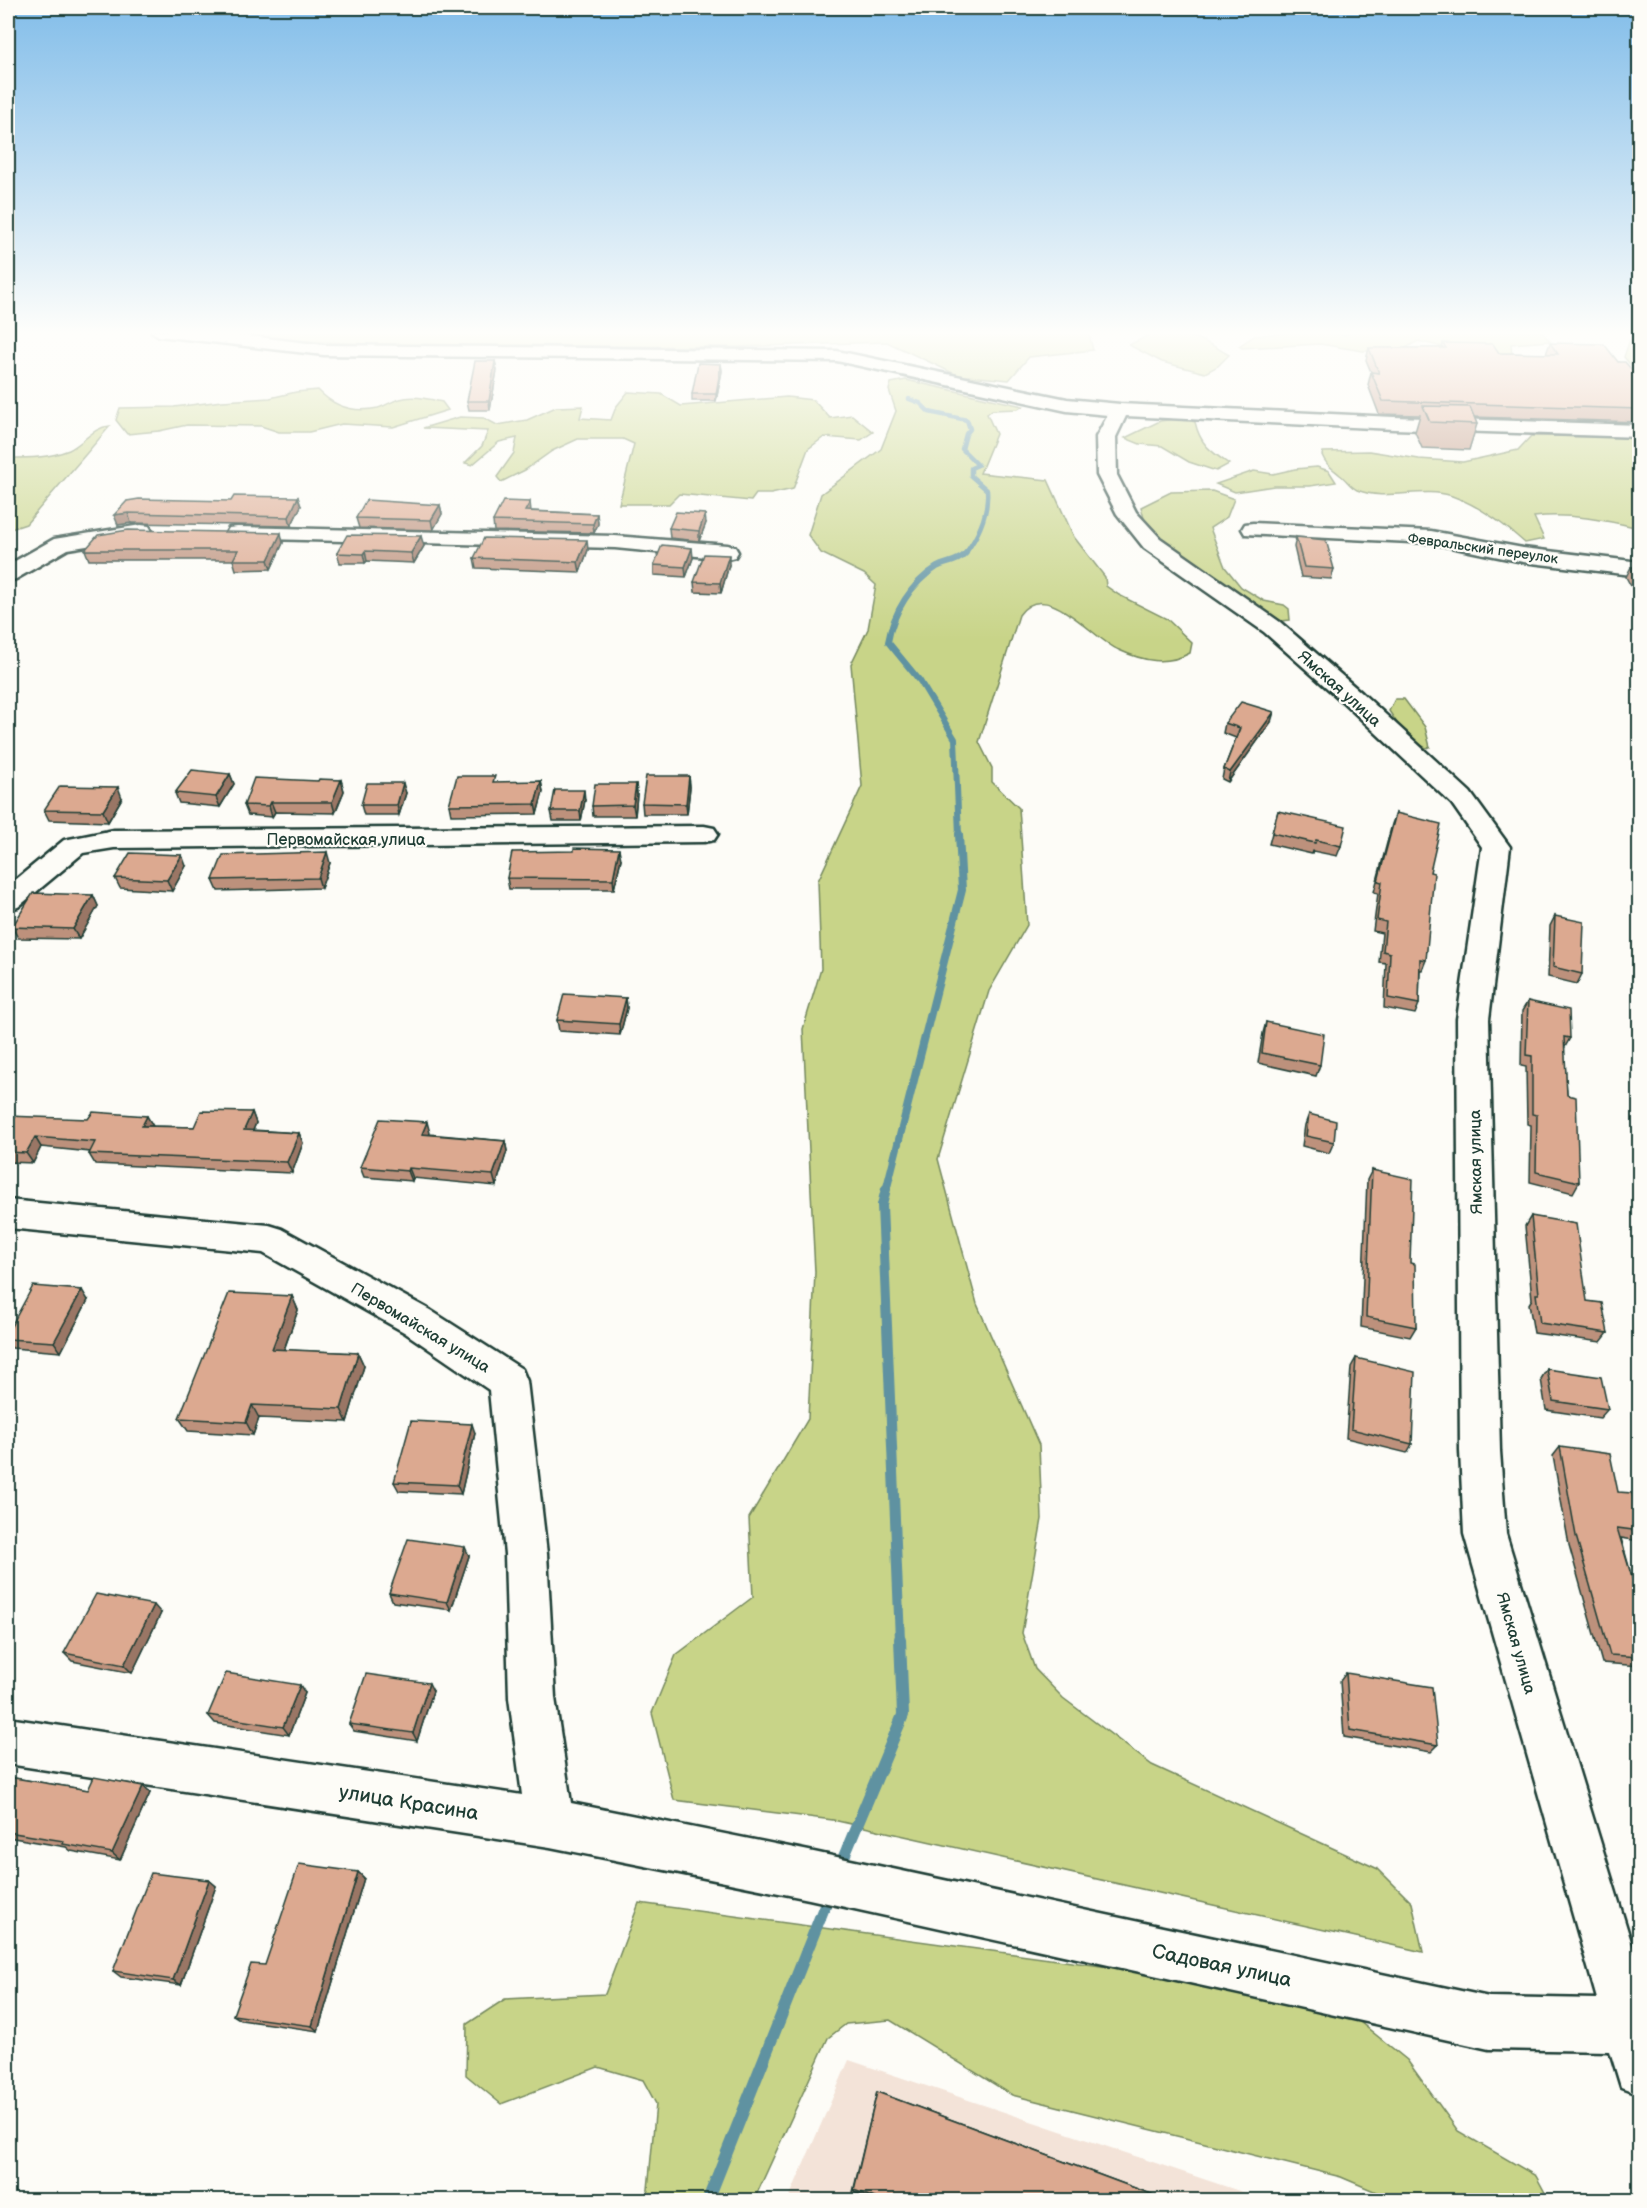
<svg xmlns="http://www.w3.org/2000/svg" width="1647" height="2208" font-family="'Balsamiq Sans',sans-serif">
<rect width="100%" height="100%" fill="#fdfcf7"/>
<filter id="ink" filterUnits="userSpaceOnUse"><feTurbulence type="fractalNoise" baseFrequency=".0167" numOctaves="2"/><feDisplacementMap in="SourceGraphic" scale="12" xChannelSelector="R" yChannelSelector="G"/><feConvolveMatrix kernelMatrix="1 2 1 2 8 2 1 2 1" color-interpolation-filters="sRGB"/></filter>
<g filter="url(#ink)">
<path fill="#f3e3d8" d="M849,2060L1266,2200H788Z"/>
<g fill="#c8d488" stroke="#74885e" stroke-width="1.5">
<path d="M193,331H1076L1089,334L1093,350L1029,357L1009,380L957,375L887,342L734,347L367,344L243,338Z"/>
<path d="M1301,331L1346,335L1352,331H1410L1423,334L1435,331L1486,334L1501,331H1541L1550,341L1511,344L1512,355L1443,347L1418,341L1402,350L1363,351L1320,344L1242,348L1239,346L1254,336Z"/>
<path d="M1153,333C1189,334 1198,336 1229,355L1218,366L1205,373L1162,362L1129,345Z"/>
<path d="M1632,333L1639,334V375L1624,357Z"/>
<path d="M906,380L1023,406L1018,409L992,410L987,414L996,434L980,473L1048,480L1074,537L1105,577L1106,586L1119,595L1167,619L1192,643L1190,653C1166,666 1143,661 1119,650C1092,639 1046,576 1019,615L979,742L992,768V782L1019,808L1027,925L989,991L938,1159L977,1304L1039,1445L1042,1519L1022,1633L1035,1669L1063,1698L1152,1765L1378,1869L1412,1903L1423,1952L833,1820L674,1800L652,1713L676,1655L753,1597L749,1518L808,1419L815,1272L803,1029L821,969L818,881L862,786L851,664L868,629L876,585L864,574L821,553L808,535L821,494L881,449L896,411L889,390L891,383Z"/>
<path d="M318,390C334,407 354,413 378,408C385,406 392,401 400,399C414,395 428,399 442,402L448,410L393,427L342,424L309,432H279L261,426L187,425L159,431L127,434L116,420L120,408L174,407L222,401L270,398L296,392Z"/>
<path d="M628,392L661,394L681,406L787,397L813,400L830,418L852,415L873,432L861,440L824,437L808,449L793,489L771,494H756L751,501L679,494L669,504H619L634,444L623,439H578L552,451L525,470L501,482L497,477L514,453L517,438L499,442L472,465L465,463L482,446L488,431L423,428L460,417L484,418L497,425L527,420L556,407L583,406L580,418L611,420L616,407Z"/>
<path d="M1183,418L1195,422C1200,444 1210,451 1229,464L1216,471L1189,462L1162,446L1140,444L1125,438L1160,421Z"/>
<path d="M110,426L26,524L8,530V458C29,458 49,458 69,450C84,443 93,427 110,426Z"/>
<path d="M1531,436L1639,437V528C1605,520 1569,513 1534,517L1544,539L1525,543C1504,524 1480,506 1452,496C1422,486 1386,502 1357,490C1350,487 1346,479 1340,475C1332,468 1326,465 1322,455L1323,452L1369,451L1419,459L1463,462L1518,450Z"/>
<path d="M1317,467L1329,471L1336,482L1310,486H1274L1235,492L1216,484L1254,471L1273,474L1295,469Z"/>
<path d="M1212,491L1234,499L1227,517L1210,528L1225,567L1241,587L1264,601L1284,605L1289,609L1290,620L1281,621L1248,602L1163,542L1145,522L1141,507L1171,492Z"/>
<path d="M1395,699H1404L1425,727L1430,747L1426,748L1407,738L1389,711Z"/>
<path d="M639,1903L1329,1997L1407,2060L1458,2131L1536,2176L1549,2200H1395L1341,2177L1012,2095L890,2020L846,2024L828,2038L754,2200H647L656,2104L643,2080L598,2067L501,2104L466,2075L467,2024L505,1999L605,1994Z"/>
</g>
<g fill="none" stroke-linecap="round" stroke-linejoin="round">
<path stroke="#5f92a1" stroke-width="4.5" d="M909,399L920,403L929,412L967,420L970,429L966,434L962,449L978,465L971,468V476L987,490C989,514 978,536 965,554"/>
<path stroke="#5f92a1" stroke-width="6" d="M959,835L955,739L920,681L888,642C893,613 911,583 937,567C946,562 959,562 966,553"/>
<path stroke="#5f92a1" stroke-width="8" d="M886,1191L962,890L959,834"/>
<path stroke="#5f92a1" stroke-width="10" d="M886,1189L882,1205L900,1640"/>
<g stroke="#5f92a1" stroke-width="12">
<path d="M843,1859L903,1715L900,1639"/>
<path d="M708,2200L827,1900"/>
</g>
<defs>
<g id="minor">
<path d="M151,331H206L324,345L837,351L1067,399L1120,404L1394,417L1640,425V437L1394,429L1126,416L1116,437L1117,475L1136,512L1160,538L1280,622L1362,693L1470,792L1510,847L1489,1019L1500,1451L1506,1534L1640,1971V2094L1621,2087L1610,2051L1489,2049L809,1899L550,1847L8,1764V1718L522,1795L509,1698L505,1554L489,1390L404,1332L263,1253L8,1228V1200L269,1225L282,1229L430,1310L522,1369L527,1381L547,1554L555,1698L571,1803L809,1851L1489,1997L1597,1999L1464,1534L1460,1451L1457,1019L1482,847L1452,804L1344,703L1264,632L1144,548L1117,514L1097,475L1096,437L1108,415L1067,411L837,361L324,355L159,336Z"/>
<path d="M1253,523L1431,531L1523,548L1640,562V576L1523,562L1431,543L1245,534L1242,529L1245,524Z"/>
<path d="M141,525L149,526L152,531L149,536L68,549L16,579L8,581V565L54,539Z"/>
<path d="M237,527L615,536L727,545L735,547L738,552L735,557L727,559L615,548L229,538L226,533L229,528Z"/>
<path d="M704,826L714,828L718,834L714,840L704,842L114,848L83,853L18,907L8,909V886L64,840L114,830Z"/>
</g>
</defs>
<use href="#minor" stroke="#1f3d34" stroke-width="5"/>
<use href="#minor" fill="#fdfcf7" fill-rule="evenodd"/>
</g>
<g fill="#bd917c" stroke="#1f3d34" stroke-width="1.5">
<path d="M1443,343L1499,353L1546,354L1550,343L1618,362L1640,379V422L1474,417L1477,424L1469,450L1422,448L1415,432L1420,415L1379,414L1368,385L1371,372L1366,360L1369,348H1442Z"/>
<path d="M495,361L497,370L490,410H469L467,401Z"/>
<path d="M721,364L722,371L716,401H692V394Z"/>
<path d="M127,501L301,506L291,526L131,523L118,525Z"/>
<path d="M440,505L442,514L433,530L359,528L356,518Z"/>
<path d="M531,511L597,514L598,524L594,533L494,531L493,521Z"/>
<path d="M706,523L699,541L670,538L669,528Z"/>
<path d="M1296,537L1334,569L1331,579L1301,577L1294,547Z"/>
<path d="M283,543L271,569L236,570L233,560H89L85,550Z"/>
<path d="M424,546L414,563L367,561L365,563H340L337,553Z"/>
<path d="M588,550L580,572L476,568L474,558Z"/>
<path d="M693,558L686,577L654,575V565Z"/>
<path d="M729,565L721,593L695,592L694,582Z"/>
<path d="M1631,567L1640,568V603L1626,577Z"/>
<path d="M1271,722L1228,782L1222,779L1224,769L1236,738L1223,733L1225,723Z"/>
<path d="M230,774L234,784L220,807L179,803L175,793Z"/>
<path d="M689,776L690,787L687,814H643L642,803Z"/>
<path d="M341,780L344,791L335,813L275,812L272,817L248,815L244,805L318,781Z"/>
<path d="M541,781L543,792L537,814L451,815L449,805Z"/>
<path d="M636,784L637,794L635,816H593L592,806Z"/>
<path d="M406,793L399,815H364L361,805Z"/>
<path d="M122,798L108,822L49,820L44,810Z"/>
<path d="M585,800L581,821H553L551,811Z"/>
<path d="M1278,811L1341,846L1337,856L1313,851L1312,854L1269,844Z"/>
<path d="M1396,813L1430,872L1426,960L1422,970H1420L1419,1004L1415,1014L1384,1008L1386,963L1379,962L1382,933L1373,931L1378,893L1374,892L1392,824Z"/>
<path d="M621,859L614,889H509L507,878Z"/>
<path d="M330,863L321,888L218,891L213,880Z"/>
<path d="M186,866L172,891L120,888L115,878Z"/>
<path d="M93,895L98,906L79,939L18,938L12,927Z"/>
<path d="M1555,916L1582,974L1577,984L1548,977L1550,926Z"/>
<path d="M626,998L627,1008L620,1035L559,1031L557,1020Z"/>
<path d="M1528,1001L1570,1038L1564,1049L1567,1095L1579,1182L1573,1193L1530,1182L1531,1125L1527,1124L1526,1067L1521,1066L1522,1011Z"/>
<path d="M1266,1022L1320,1065L1316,1076L1258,1063L1263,1033Z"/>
<path d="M252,1112L256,1123L253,1130L299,1133L303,1143L292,1173L95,1164L89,1154L90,1152L41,1147L33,1163L8,1162V1116L153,1126L194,1127Z"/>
<path d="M1309,1114L1334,1142L1329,1153L1302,1146L1305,1125Z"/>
<path d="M430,1133L429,1134L505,1141L507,1151L496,1186L413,1178L412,1181L364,1177L360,1167Z"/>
<path d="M1372,1170L1410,1263L1416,1327L1410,1337L1361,1327L1367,1180Z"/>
<path d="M1531,1216L1608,1333L1601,1342L1534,1333L1529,1304L1532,1299L1525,1226Z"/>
<path d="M292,1296L298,1310L284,1350L358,1353L364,1366L347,1422L259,1418L253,1435L188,1431L179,1418Z"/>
<path d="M88,1300L61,1352L12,1348L8,1343V1332Z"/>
<path d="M1356,1358L1412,1444L1407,1453L1346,1438L1351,1367Z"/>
<path d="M1547,1369L1608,1409L1600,1418L1546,1410L1541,1379Z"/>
<path d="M475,1433L461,1494L399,1491L394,1482Z"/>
<path d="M1560,1447L1618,1492L1640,1526V1532L1633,1540L1621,1538L1633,1581H1640V1666L1602,1663L1569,1545L1553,1456Z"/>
<path d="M469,1556L451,1610L393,1602L389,1593Z"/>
<path d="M161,1613L132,1673L72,1661L64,1653Z"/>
<path d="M1346,1673L1438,1745L1431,1752L1344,1737L1340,1681Z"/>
<path d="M433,1691L417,1741L354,1731L349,1724Z"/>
<path d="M305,1693L289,1735L215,1723L208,1715Z"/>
<path d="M8,1777L88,1790L150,1793L120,1860L71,1851L66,1847L8,1837Z"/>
<path d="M358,1872L364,1878L318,2031L241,2020L233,2015L265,1965Z"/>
<path d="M209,1880L216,1886L181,1985L121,1977L113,1971Z"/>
<path d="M877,2092L1167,2200H876L853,2192Z"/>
</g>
<g fill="#9a7665" stroke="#1f3d34" stroke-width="1.5">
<path d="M495,361L497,370L490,410L489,401Z"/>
<path d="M721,364L722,371L716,401V394Z"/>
<path d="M298,497L301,506L291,526L289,517Z"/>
<path d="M530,502L531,511L527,521L525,511Z"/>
<path d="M440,505L442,514L433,530L431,520Z"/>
<path d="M128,513L131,523L118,525L114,515Z"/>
<path d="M597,514L598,524L594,533L593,524Z"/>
<path d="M705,514L706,523L699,541V531Z"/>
<path d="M281,533L283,543L271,569L268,560Z"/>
<path d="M421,536L424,546L414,563L411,553Z"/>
<path d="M587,540L588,550L580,572L578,562Z"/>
<path d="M692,548L693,558L686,577L685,567Z"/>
<path d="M365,551L367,561L365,563L363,554Z"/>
<path d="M729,555V565L721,593L720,583Z"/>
<path d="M1274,712L1271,722L1228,782L1230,772Z"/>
<path d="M230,774L234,784L220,807L216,797Z"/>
<path d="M689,776L690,787L687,814L686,804Z"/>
<path d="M341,780L344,791L335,813L332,802Z"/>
<path d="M541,781L543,792L537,814L535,804Z"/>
<path d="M403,783L406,793L399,815L397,805Z"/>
<path d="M636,784L637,794L635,816L633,805Z"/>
<path d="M118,787L122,798L108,822L103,811Z"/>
<path d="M584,790L585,800L581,821L580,811Z"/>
<path d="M271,802L275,812L272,817L269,806Z"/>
<path d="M619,849L621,859L614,889L613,879Z"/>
<path d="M327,852L330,863L321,888L318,878Z"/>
<path d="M182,855L186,866L172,891L167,880Z"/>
<path d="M93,895L98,906L79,939L73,929Z"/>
<path d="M626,998L627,1008L620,1035L619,1024Z"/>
<path d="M252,1112L256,1123L249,1140L244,1130Z"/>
<path d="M147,1116L153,1126H142Z"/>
<path d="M427,1122L430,1133L425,1144L422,1134Z"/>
<path d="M299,1133L303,1143L292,1173L287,1162Z"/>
<path d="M35,1137L41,1147L33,1163L26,1153Z"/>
<path d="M505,1141L507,1151L496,1186L493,1175Z"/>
<path d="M409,1168L413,1178L412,1181L408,1171Z"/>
<path d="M82,1290L88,1300L61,1352L54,1342Z"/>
<path d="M292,1296L298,1310L279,1363L272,1349Z"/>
<path d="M358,1353L364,1366L347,1422L341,1409Z"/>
<path d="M252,1405L259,1418L253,1435L246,1422Z"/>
<path d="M472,1424L475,1433L461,1494L457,1485Z"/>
<path d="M465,1547L469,1556L451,1610L447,1602Z"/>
<path d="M154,1605L161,1613L132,1673L124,1665Z"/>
<path d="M429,1683L433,1691L417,1741L413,1733Z"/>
<path d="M300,1685L305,1693L289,1735L283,1727Z"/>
<path d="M143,1786L150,1793L120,1860L112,1853Z"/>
<path d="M358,1872L364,1878L318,2031L312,2026Z"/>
<path d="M209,1880L216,1886L181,1985L173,1980Z"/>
</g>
<g fill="#dca990" stroke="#1f3d34" stroke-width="1.5">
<path d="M1443,343L1493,344L1499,353L1558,354L1550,343L1604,344L1618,362H1625L1640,379V409L1383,401L1371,372L1379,373L1369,348H1446Z"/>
<path d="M475,361H495L489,401H467Z"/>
<path d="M698,363L721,364L716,394H692Z"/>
<path d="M1423,406L1470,407L1477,424L1430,422Z"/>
<path d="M234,496L298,497L289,517L128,513L114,515L127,501L139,499L231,501Z"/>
<path d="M366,500L440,505L431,520L356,518Z"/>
<path d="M503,501L530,502L525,511L597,514L593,524L493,521Z"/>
<path d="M676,512L705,514L699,531L669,528Z"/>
<path d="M128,530L281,533L268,560H233L238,550H85L98,535Z"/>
<path d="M347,535L421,536L411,553L365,551L363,554L337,553Z"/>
<path d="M1296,537L1326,540L1334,569L1304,567Z"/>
<path d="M484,538L587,540L578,562L474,558Z"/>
<path d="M662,545L692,548L685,567L654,565Z"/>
<path d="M704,554L729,555L720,583L694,582Z"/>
<path d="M1631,567L1640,568V584Z"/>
<path d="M1241,702L1274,712L1230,772L1224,769L1240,728L1225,723Z"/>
<path d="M192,770L230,774L216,797L175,793Z"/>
<path d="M457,776H495L493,782L541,781L535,804L449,805Z"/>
<path d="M646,776H689L686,804L642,803Z"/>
<path d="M254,778L318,781L319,779L341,780L332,802H271L269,806L244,805Z"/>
<path d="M367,783H403L397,805H361Z"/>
<path d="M595,784H636L633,805L592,806Z"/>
<path d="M60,786L118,787L103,811L44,810Z"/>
<path d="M555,790H584L580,811H551Z"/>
<path d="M1278,811L1346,826L1341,846L1316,840L1315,843L1272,833Z"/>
<path d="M1396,813L1441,824L1430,872L1434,873L1426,960L1420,959L1419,1004L1388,998L1390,953L1383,951L1386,922L1377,920L1382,882L1378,881Z"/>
<path d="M574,848L619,849L613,879L507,878L512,852L574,851Z"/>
<path d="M327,852L318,878L213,880L223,855Z"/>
<path d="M130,853L182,855L167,880L115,878Z"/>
<path d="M33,893L93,895L73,929L12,927Z"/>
<path d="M1555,916L1584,922L1582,974L1553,967Z"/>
<path d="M564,994L626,998L619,1024L557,1020Z"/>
<path d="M1528,1001L1569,1010L1570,1038L1564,1037L1567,1095L1576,1097L1579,1182L1536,1172L1537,1115L1532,1114V1056L1526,1055Z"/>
<path d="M1266,1022L1324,1034L1320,1065L1262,1053Z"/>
<path d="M201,1111L252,1112L244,1130L299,1133L287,1162L89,1154L95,1142L35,1137L26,1153L8,1152V1116L88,1119L93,1112L147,1116L142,1126L194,1127Z"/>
<path d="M1309,1114L1336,1121L1334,1142L1306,1136Z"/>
<path d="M380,1119L427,1122L422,1134L505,1141L493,1175L409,1168L408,1171L360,1167Z"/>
<path d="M1372,1170L1413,1179L1410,1263L1415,1264L1416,1327L1366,1317Z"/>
<path d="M1531,1216L1576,1224L1587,1301L1602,1303L1608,1333L1540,1323L1536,1294H1539Z"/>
<path d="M33,1286L82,1290L54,1342L8,1339V1332Z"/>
<path d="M229,1293L292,1296L272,1349L358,1353L341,1409L252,1405L246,1422L179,1418Z"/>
<path d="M1356,1358L1415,1372L1412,1444L1351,1429Z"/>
<path d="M1547,1369L1601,1377L1608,1409L1553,1401Z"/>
<path d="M411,1421L472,1424L457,1485L394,1482Z"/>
<path d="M1560,1447L1610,1454L1618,1492L1632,1493L1640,1526V1531L1617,1528L1633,1581H1640V1657L1610,1655L1576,1536Z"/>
<path d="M408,1539L465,1547L447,1602L389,1593Z"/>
<path d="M96,1594L154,1605L124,1665L64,1653Z"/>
<path d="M226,1673L300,1685L283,1727L208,1715Z"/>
<path d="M1346,1673L1432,1687L1438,1745L1350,1730Z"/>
<path d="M366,1674L429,1683L413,1733L349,1724Z"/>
<path d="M8,1777L88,1790L94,1777L143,1786L112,1853L63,1844L64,1841L8,1832Z"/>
<path d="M299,1864L358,1872L312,2026L233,2015L251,1964L265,1965Z"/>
<path d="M151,1873L209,1880L173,1980L113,1971Z"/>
<path d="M877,2092L1167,2200H880L854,2190Z"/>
</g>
</g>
<linearGradient id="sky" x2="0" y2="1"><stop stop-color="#82bde9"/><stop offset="0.52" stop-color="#fefefb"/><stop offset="1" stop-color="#fefefb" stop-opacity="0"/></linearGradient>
<rect width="1647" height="640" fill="url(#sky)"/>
<g text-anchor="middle" stroke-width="4.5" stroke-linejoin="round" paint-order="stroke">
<g font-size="14" fill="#1f3d34" stroke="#fdfcf7">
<text transform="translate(1483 548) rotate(8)" y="5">Февральский переулок</text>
</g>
<g font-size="16" fill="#1f3d34" stroke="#fdfcf7">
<text transform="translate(1340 688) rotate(42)" y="6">Ямская улица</text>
<text x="346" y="845">Первомайская улица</text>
<text transform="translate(1475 1162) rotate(-91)" y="6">Ямская улица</text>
<text transform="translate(421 1327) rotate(31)" y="6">Первомайская улица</text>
<text transform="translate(1517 1643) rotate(74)" y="6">Ямская улица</text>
</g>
<g font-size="20" fill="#1f3d34" stroke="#fdfcf7">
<text transform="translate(409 1802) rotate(9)" y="7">улица Красина</text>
<text transform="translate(1222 1965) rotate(12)" y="7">Садовая улица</text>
</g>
</g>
<rect width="1647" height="2208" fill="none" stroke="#fdfcf7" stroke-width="30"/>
<rect x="15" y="15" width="1617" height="2178" fill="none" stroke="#1f3d34" stroke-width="2" filter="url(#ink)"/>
</svg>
